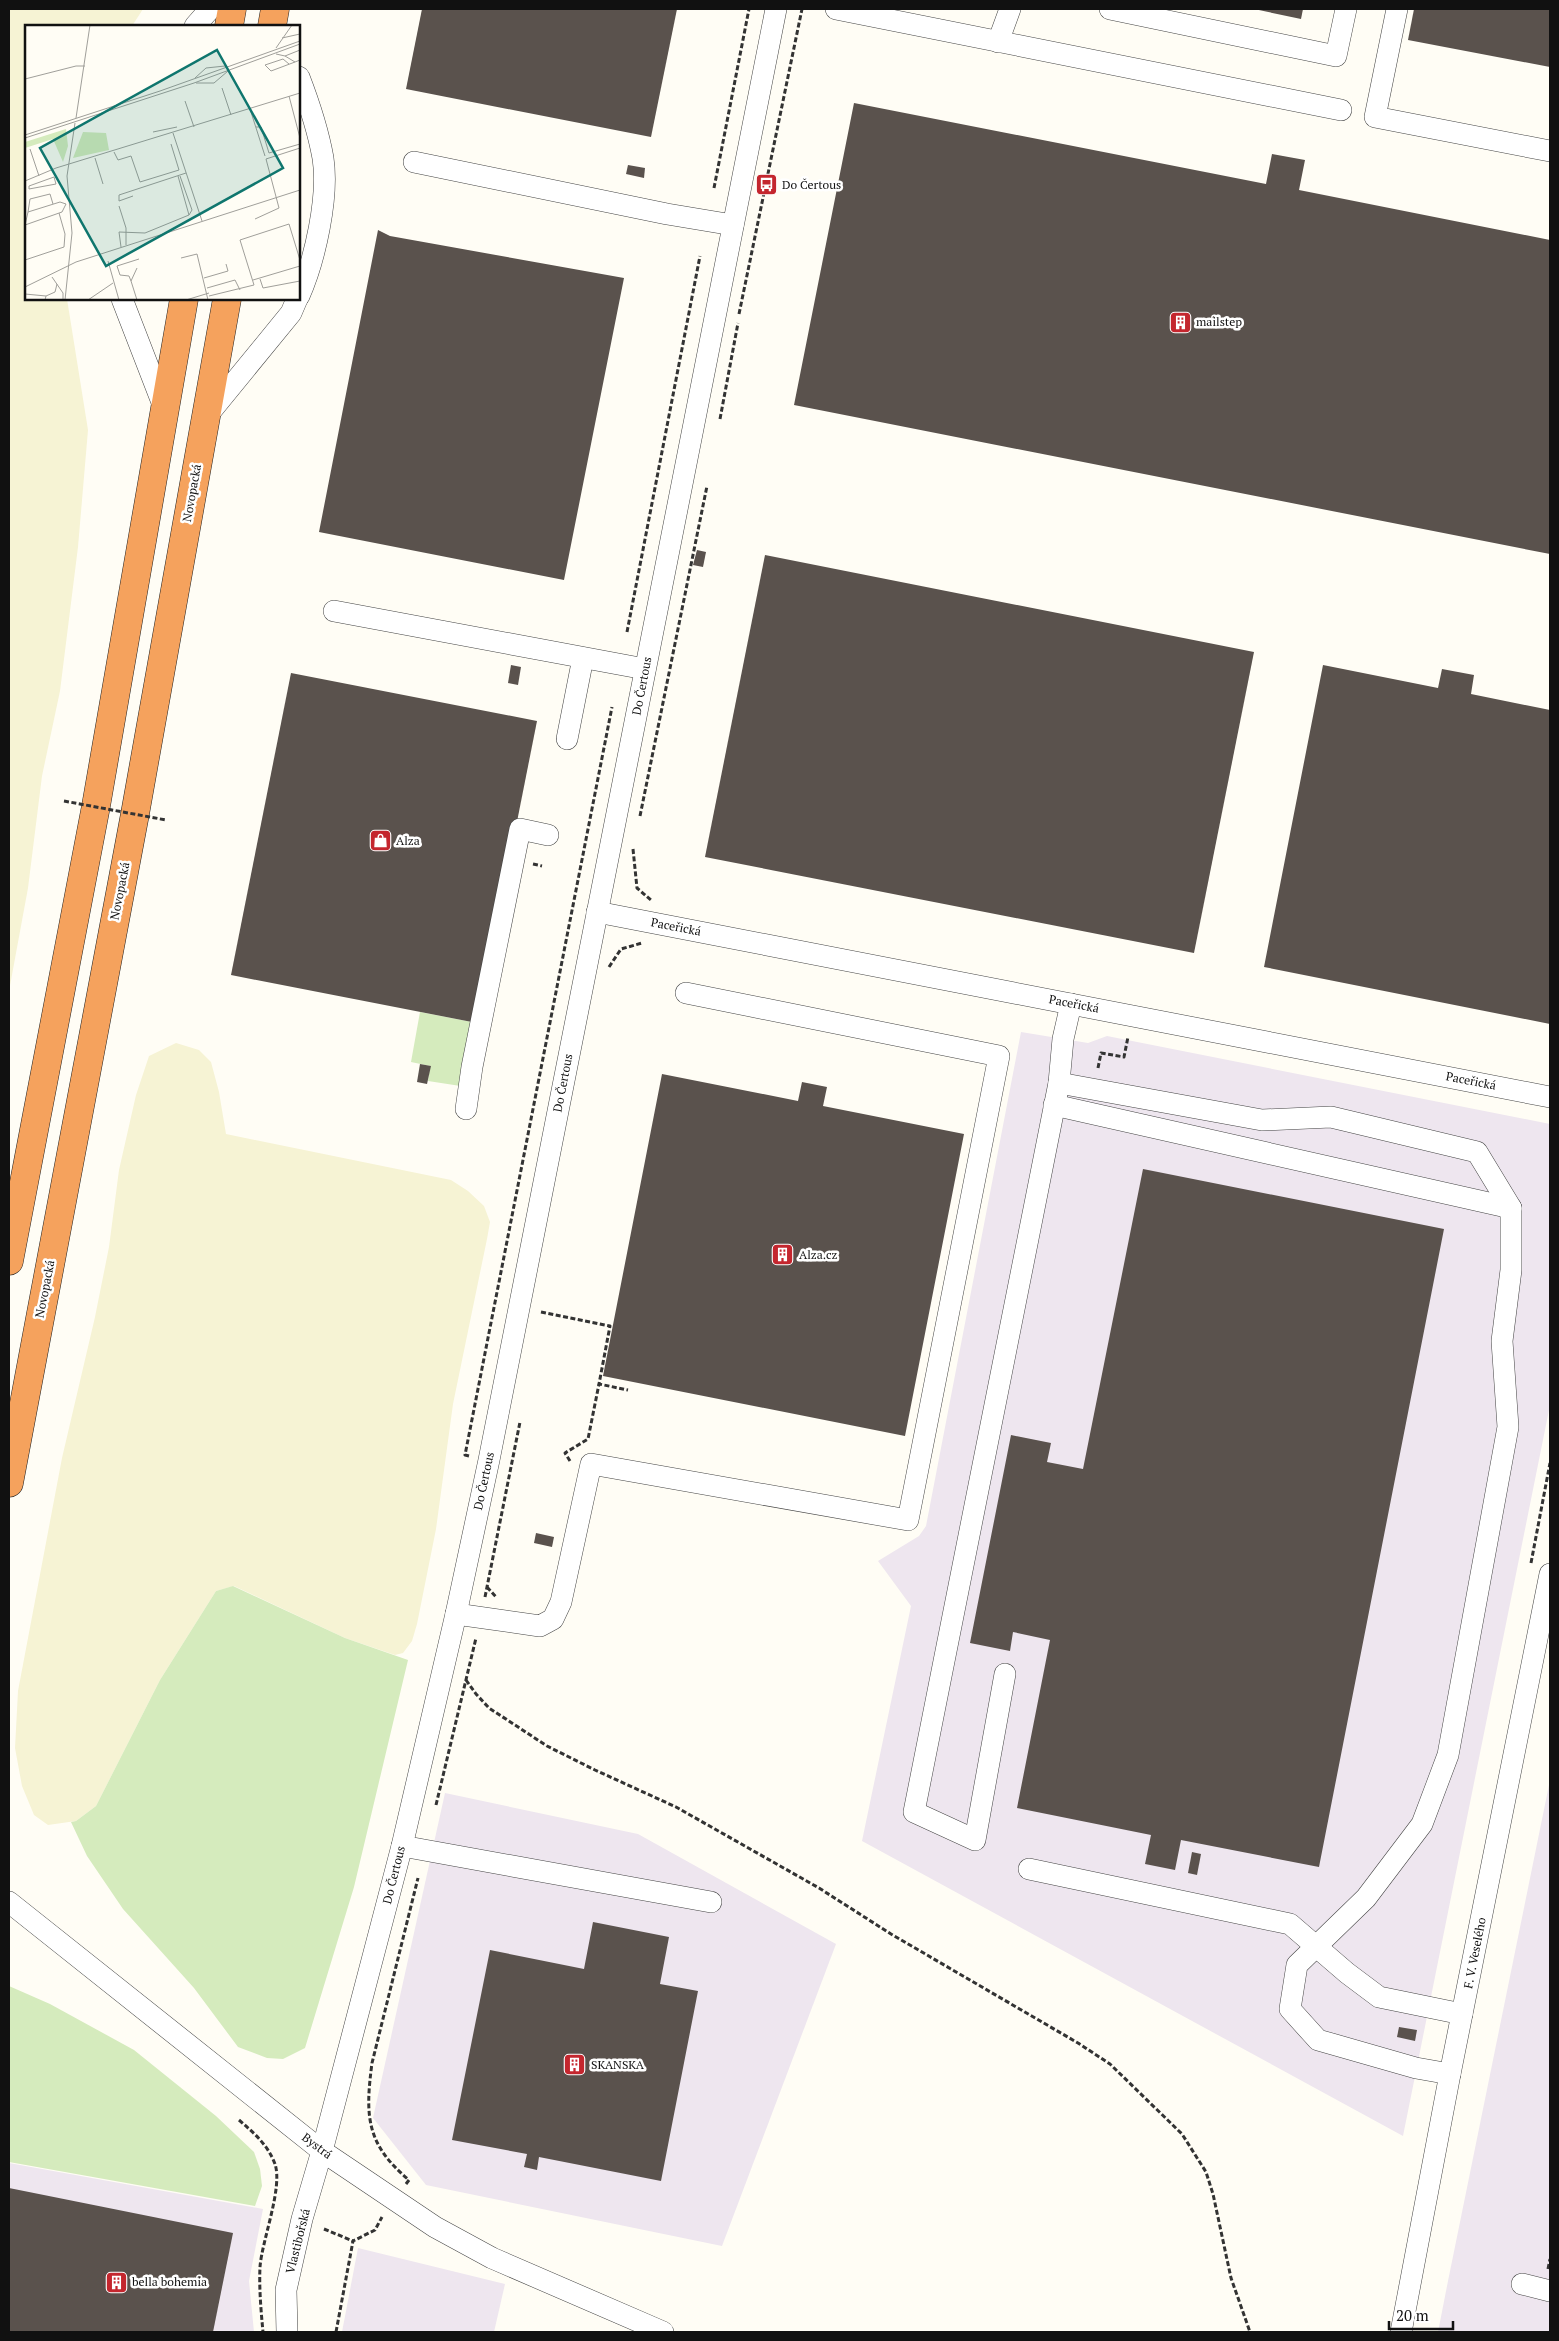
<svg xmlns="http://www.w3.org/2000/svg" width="1559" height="2341" font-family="'PT Serif',serif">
<rect width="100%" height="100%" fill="#fffdf5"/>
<g fill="#eee6ef">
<path d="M1021,1032L1088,1043L1107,1036L1550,1124V1405L1403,2136L862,1841L911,1606L878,1561L919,1536L926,1526Z"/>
<path d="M1550,1780V2332H1438L1448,2281Z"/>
<path d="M445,1793L638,1834L836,1944L722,2246L426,2185L373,2118Z"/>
<path d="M9,2163L263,2209L249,2281L254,2332H9Z"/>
<path d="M358,2248L505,2284L494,2332H342Z"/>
</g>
<g fill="#f6f3d4">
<path d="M9,9H143L132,26H26V299H67L88,430L78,547L60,691L42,776L28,888L9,991Z"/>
<path d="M176,1043L199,1050L211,1062L219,1092L226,1134L451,1180L468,1191L484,1206L490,1222L487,1239L453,1404L436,1529L417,1624L412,1641L403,1653L395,1655L345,1638L234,1586L216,1591L160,1680L96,1806L76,1821L48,1825L34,1815L22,1786L15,1748L18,1691L62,1458L95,1317L109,1247L119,1170L136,1095L149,1056Z"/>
</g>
<g fill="#d5ebbd">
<path d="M420,1012L477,1023L467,1087L428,1081L430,1066L411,1062Z"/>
<path d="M233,1586L345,1638L408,1660L354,1887L305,2048L283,2059L267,2058L238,2047L194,1988L123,1909L87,1856L71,1822L76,1821L96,1806L160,1680L216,1591Z"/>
<path d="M9,1986L50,2004L134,2050L216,2116L254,2152L260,2169L262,2186L255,2206L9,2162Z"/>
</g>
<g fill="#5a524d">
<path d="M422,9H677L651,137L406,89Z"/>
<path d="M1254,9H1303L1301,19Z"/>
<path d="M1414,9H1550V67L1408,40Z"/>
<path d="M854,103L1266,184L1272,154L1305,160L1299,190L1550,240V554L794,405Z"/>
<path d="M628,165L645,168L644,178L626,174Z"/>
<path d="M378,230L390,236L624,278L564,580L319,532Z"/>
<path d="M697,550L706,552L703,567L693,565Z"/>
<path d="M765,555L1254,652L1194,953L705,857Z"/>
<path d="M511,665L521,667L518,685L508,683Z"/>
<path d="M1323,665L1438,688L1442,669L1474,675L1471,694L1550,710V1024L1264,967Z"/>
<path d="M291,673L537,721L477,1023L231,975Z"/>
<path d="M420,1064L431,1066L427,1084L417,1082Z"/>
<path d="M662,1074L798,1101L802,1082L827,1087L823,1106L964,1134L905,1436L603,1376Z"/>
<path d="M1143,1169L1444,1229L1319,1867L1181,1840L1175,1870L1145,1864L1151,1835L1017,1808L1050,1640L1013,1632L1010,1651L970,1643L1011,1435L1051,1443L1047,1462L1083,1469Z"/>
<path d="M536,1533L554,1537L552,1547L534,1543Z"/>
<path d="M1192,1852L1201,1854L1197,1875L1188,1873Z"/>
<path d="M593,1922L669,1937L660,1984L698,1991L661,2181L539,2157L537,2170L524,2167L527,2154L452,2140L490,1950L584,1969Z"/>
<path d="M1399,2027L1417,2030L1415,2041L1397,2037Z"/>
<path d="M9,2188L233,2233L213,2332H9Z"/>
</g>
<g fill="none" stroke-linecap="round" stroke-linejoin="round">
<defs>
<g id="minor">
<path d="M836,9L1341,110"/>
<path d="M1110,9L1336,56L1346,9"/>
<path d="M1397,9L1375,117L1550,151"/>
<path d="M195,26L210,9"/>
<path d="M998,42L1010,9"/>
<path d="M299,77C309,103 318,130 323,158C329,197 315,260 299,296"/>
<path d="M414,162L667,214L733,225"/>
<path d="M122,299L165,410"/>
<path d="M206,417L291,313L297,299"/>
<path d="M334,611L645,669"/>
<path d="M567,739L583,658"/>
<path d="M597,912L1550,1097"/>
<path d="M1059,1083L1262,1120L1331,1117L1477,1152L1511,1208V1270L1502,1341L1508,1427L1448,1755L1422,1824L1366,1898L1297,1965L1290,2009L1318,2040L1416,2068L1450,2074"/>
<path d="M1054,1105L1511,1208"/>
<path d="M466,1109L472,1067L520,829L548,835"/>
<path d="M456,1614L540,1626L553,1619L561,1602L591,1464L908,1520L999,1056L686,993"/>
<path d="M1005,1674L975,1840L914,1812L1059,1083L1063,1039L1071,1004"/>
<path d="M402,1846L711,1902"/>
<path d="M1029,1869L1290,1924L1347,1973L1379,1997L1462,2014"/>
<path d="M9,1902L322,2151L435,2227L492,2258L663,2332"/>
<path d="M1522,2284L1550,2291"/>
<path d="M287,2332L286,2290L302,2219L322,2151L402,1846L456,1614L489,1460L776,9"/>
<path d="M1401,2332L1450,2074L1550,1574"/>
</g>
<g id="highway">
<path d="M229,26L232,9"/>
<path d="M272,26L275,9"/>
<path d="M9,1261L96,806L184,299"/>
<path d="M9,1483L135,814L227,299"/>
</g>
</defs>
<use href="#minor" stroke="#444" stroke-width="22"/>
<use href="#highway" stroke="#222" stroke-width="29"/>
<g stroke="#333" stroke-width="3" stroke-dasharray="5 2.5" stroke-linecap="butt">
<path d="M714,188L749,9"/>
<path d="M739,314L802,9"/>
<path d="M720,419L738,323"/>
<path d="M627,632L700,256"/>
<path d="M640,816L707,486"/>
<path d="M633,849L637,888L652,901"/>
<path d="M533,864L542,866"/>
<path d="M609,967L621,949L642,943"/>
<path d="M1098,1068L1101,1053L1124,1057L1128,1037"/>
<path d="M541,1312L610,1326L599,1384L628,1390"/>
<path d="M469,1456L465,1455L612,707"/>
<path d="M570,1461L565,1453L588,1439L599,1384"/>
<path d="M1531,1563L1550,1463"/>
<path d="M487,1587L496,1597"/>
<path d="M485,1597L520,1422"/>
<path d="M466,1680L476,1694L489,1708L547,1746L595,1770L676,1807L819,1888L891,1934L1078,2043L1110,2064L1182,2134L1206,2172L1213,2194L1231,2278L1250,2332"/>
<path d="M436,1805L476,1638"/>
<path d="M239,2120C254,2133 268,2145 275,2164C283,2188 262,2240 260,2267C259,2288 261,2311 263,2332"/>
<path d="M406,2184L409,2180C366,2144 365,2116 372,2063L418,1878"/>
<path d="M324,2229L353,2241"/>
<path d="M1548,2269L1550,2259"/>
<path d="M336,2332L353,2241L375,2230L382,2217"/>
</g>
<use href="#minor" stroke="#fff" stroke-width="21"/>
<use href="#highway" stroke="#f5a25d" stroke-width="28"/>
<path stroke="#333" stroke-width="3" stroke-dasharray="5 2.5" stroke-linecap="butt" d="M64,801L166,820"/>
</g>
<defs>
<symbol id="bus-square" viewBox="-11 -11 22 22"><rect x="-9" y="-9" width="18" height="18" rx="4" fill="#c4262e" stroke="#fff"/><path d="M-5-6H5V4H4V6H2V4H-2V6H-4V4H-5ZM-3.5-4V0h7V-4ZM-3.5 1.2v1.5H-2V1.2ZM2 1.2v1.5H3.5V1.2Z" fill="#fff"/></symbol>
<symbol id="building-square" viewBox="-11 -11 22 22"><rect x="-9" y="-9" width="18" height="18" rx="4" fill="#c4262e" stroke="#fff"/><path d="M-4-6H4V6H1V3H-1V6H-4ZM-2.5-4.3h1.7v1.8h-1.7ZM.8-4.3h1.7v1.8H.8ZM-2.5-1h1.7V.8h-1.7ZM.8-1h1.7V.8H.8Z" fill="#fff"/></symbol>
<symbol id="shop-square" viewBox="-11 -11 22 22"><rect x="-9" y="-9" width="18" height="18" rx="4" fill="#c4262e" stroke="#fff"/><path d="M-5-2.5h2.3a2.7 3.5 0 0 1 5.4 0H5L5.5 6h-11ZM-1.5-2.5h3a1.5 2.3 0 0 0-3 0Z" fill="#fff"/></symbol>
</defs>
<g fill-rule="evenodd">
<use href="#bus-square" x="754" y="172" width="25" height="25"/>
<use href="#building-square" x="1168" y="310" width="25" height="25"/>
<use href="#shop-square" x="368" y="828" width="25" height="25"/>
<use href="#building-square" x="770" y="1242" width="25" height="25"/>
<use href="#building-square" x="562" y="2052" width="25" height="25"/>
<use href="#building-square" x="104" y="2270" width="25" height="25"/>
</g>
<g text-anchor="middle" stroke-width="5" stroke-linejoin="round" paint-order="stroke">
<g font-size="12" fill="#111" stroke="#fff" text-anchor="start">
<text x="782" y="189">Do Čertous</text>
<text x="1196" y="326">mailstep</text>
<text x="396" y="845">Alza</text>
<text x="799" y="1259">Alza.cz</text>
<text x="591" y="2069">SKANSKA</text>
<text x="132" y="2286">bella bohemia</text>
</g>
<g font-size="12" fill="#111" stroke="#fff">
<text transform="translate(192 493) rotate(-80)" y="4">Novopacká</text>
<text transform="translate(642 686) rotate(-79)" y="4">Do Čertous</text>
<text transform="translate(120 891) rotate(-79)" y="4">Novopacká</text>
<text transform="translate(676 927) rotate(11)" y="4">Paceřická</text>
<text transform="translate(1074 1004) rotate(11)" y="4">Paceřická</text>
<text transform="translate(1471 1081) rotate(11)" y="4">Paceřická</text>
<text transform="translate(563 1083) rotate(-79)" y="4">Do Čertous</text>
<text transform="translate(45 1289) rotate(-79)" y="4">Novopacká</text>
<text transform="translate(484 1481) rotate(-78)" y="4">Do Čertous</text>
<text transform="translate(394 1875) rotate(-76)" y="4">Do Čertous</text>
<text transform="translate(1475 1953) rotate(-79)" y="4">F. V. Veselého</text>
<text transform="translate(317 2146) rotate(37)" y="4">Bystrá</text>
<text transform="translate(298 2241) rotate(-76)" y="4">Vlastibořská</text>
</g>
</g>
<g transform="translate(25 25)">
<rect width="275" height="275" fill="#fffdf5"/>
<path d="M41,104L43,121L38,137L28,114L0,123V117ZM58,107L81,108L84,125L48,133Z" fill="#d5ebbd"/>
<path fill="none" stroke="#a09f9a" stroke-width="1" d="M257,13L275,9M251,23L267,0M251,29L260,31L275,25M260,31L270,37L275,35M264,39L258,34L240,40L246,46L270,37M170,53L181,43L200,41M0,54L51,41H60M171,58H189L203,46M197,63L206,90M264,71L275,113M160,76L169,102M225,84L240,131M51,93L65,0M231,102H236L244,128L275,119M128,107L152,102M148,108L177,196M0,110L135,66L275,16M0,113L169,58L275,19M5,124L14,151M89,127L93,135L106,131L115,157L154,145L146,119M70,133L78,159M153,151L164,190M29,152L31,159L4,164V161ZM0,156L31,143L275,68M108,171L94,176V170L161,148M94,181L101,203V220M3,187L5,174L25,169L28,179M230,194L254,183L241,134L275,123M0,200L37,187L41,179L35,177L3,187L0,200M96,222L94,207L120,208L164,190L167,185L155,151M156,233L172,229L183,275M0,235L39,222L40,209L34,188M83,236L94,275M112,243L106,256L112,275M27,252L38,268V275M179,253L203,246L201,239M235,254L238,263L275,256M228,255L275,241M106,256L104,251L95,250L92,241L114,234M0,262L51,237L275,165M182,263L210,255L215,265M0,269L21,271L20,275M21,271L30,267L32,259M184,271L229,260L215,215L264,199L275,235M40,275L47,208L42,151L50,98M63,275L88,258M161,275L184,268"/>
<path fill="#0f766e" fill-opacity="0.15" stroke="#0f766e" stroke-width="2.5" d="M192,25L258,143L81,241L15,123Z"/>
<rect width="275" height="275" fill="none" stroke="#111" stroke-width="2.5"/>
</g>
<rect width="1559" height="2341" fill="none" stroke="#111111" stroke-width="20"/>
<path d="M1389 2321v8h64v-8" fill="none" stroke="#111111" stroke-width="2.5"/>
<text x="1396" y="2321" font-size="15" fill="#111111" stroke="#ffffff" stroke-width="4" paint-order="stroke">20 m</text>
</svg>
